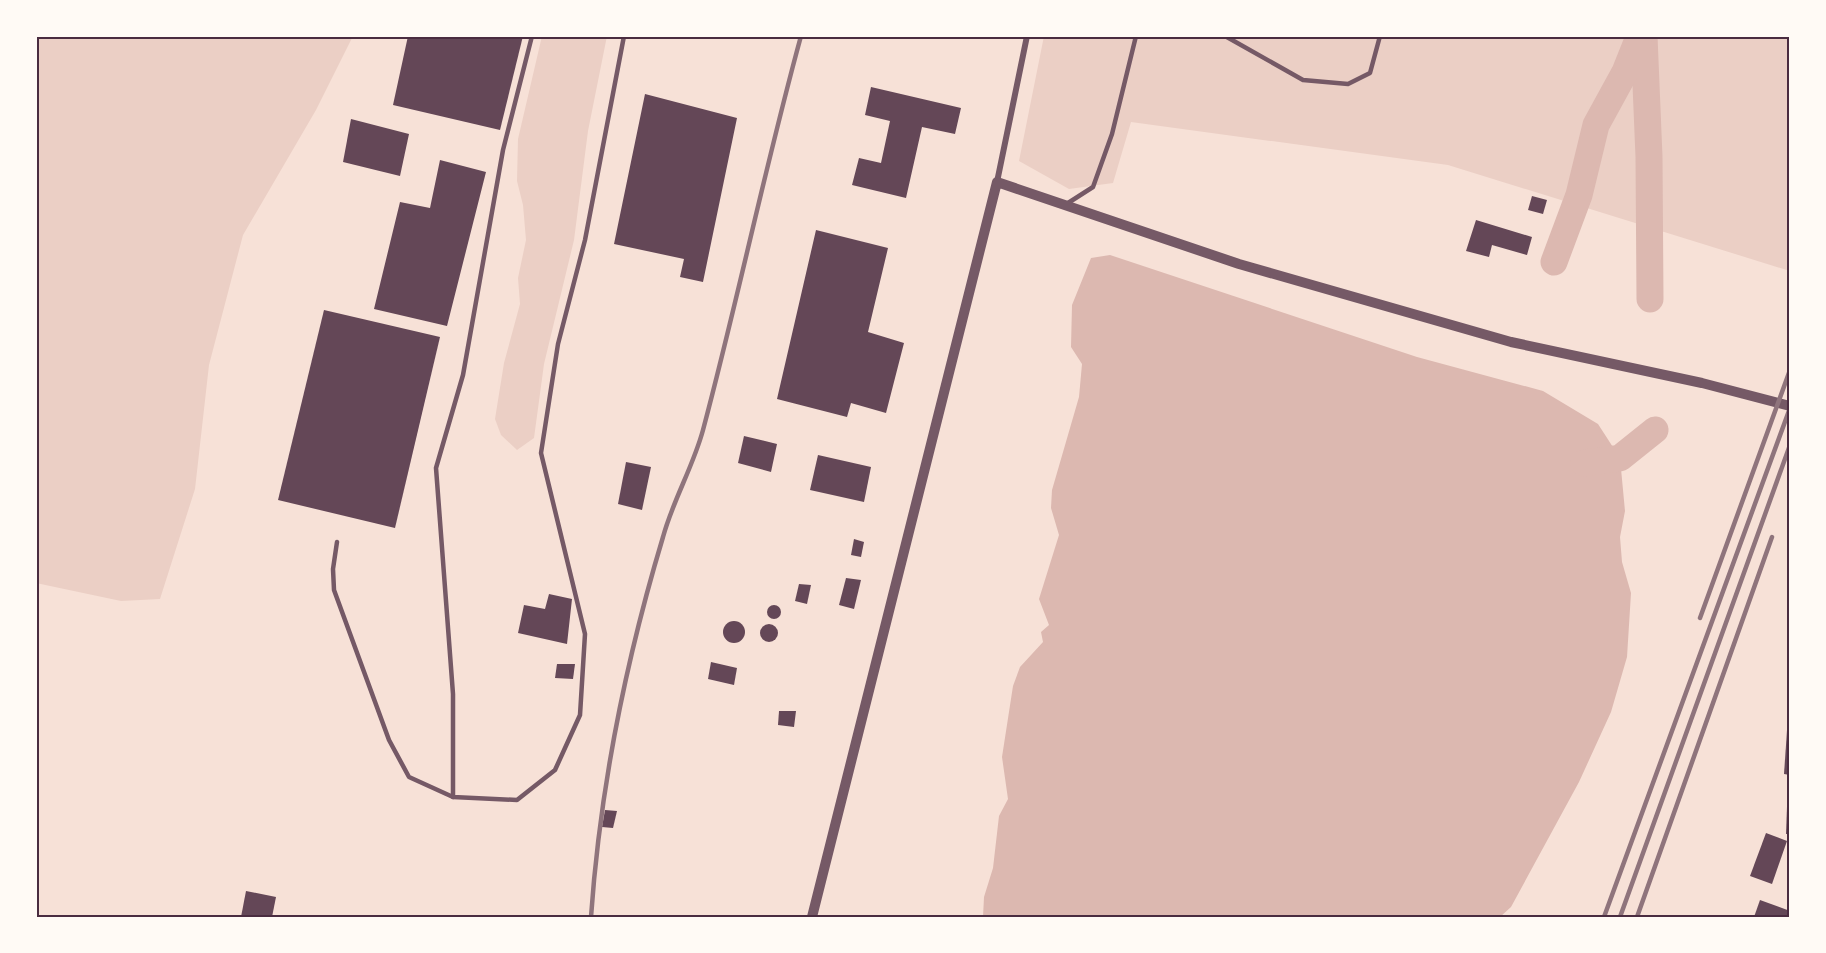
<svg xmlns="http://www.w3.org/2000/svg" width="1826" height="953" font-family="'PT Sans Narrow',sans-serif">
<rect width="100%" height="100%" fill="#f7e1d7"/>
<g fill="#ebcfc5">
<path d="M36,36H353L316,110L243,235L209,365L195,489L160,599L121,601L36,583Z"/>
<path d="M542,36H607L588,131L574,240L544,364L534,438L517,450L501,435L495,419L504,363L520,304L518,278L526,240L523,205L517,181L518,139Z"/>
<path d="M1044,36H1790V271L1448,165L1131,122L1113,183L1069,189L1019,161Z"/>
</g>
<path fill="#dcb8b0" d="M1110,255L1417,357L1543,391L1598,424L1620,458L1625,511L1620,537L1622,562L1631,593L1627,657L1611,712L1579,782L1511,907L1500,917H983L984,897L993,868L999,816L1008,799L1002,757L1013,686L1020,667L1043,642L1041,632L1049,625L1039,599L1059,535L1051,508L1052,490L1079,397L1082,364L1071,347L1072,305L1091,258Z"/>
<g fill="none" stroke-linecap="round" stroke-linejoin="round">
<g stroke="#dcb8b0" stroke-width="27">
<path d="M1644,36L1649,157L1650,299"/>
<path d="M1554,262L1579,195L1596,125L1625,72L1639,37"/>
<path d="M1584,463L1620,458L1655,430"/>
</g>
</g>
<g fill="#644757">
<path d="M408,36H523L500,130L393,105Z"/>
<path d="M871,87L961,108L955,134L922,127L906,198L852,185L859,158L881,163L890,121L865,115Z"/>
<path d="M645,94L737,118L703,282L680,277L684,259L614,244Z"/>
<path d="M351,119L409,134L400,176L343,162Z"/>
<path d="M440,160L486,172L447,326L374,309L400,202L430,208Z"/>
<path d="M1532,196L1547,200L1543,214L1528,210Z"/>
<path d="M1476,220L1532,237L1527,255L1492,245L1489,257L1466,251Z"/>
<path d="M816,230L888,248L868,332L904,343L886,413L851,403L847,417L777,399Z"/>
<path d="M324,310L440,337L395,528L278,500Z"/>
<path d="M744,436L777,444L771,472L738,463Z"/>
<path d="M818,455L871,467L864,502L810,490Z"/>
<path d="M626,462L651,467L642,510L618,504Z"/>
<path d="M854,539L864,542L861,557L851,555Z"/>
<path d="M846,578L861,580L854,609L839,605Z"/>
<path d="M799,584L811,585L807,604L795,601Z"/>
<path d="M549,594L572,599L567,644L518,633L524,605L545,609Z"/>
<circle cx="774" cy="612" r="7"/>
<circle cx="734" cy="632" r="11"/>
<circle cx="769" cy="633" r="9"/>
<path d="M711,662L737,668L734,685L708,679Z"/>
<path d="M557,664H575L573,679L555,678Z"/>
<path d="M779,711H796L794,727L778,725Z"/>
<path d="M1788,716H1790V775L1784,774Z"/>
<path d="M1787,807H1790V834H1786Z"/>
<path d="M605,810L617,811L613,828L602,827Z"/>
<path d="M1766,833L1787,841L1772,884L1750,876Z"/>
<path d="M246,891L276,897L272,917H241Z"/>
<path d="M1760,900L1790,911V917H1754Z"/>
</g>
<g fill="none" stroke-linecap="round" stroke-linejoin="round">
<g stroke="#755966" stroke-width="4.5">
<path d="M532,36L503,150L463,375L436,468L453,694V797L517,800L555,770L580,715L585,634L541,453L558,344L585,240L624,36"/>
<path d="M1225,36L1303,80L1348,84L1370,73L1380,36"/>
<path d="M1068,203L1093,187L1112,134L1136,36"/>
<path d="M337,542L333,569L334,590L389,740L409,777L453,797"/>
</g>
<path stroke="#755966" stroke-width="6" d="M997,182L1027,36"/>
<path stroke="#755966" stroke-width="10" d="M812,917L997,182L1239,264L1511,342L1702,383L1790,406"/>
<g stroke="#8f747c" stroke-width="4.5">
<path d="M1700,618L1790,370"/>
<path d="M591,917C600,788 626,660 663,537C673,500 693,467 703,430C738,299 765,167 801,36"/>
<path d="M1604,917L1790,408"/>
<path d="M1620,917L1790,445"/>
<path d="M1637,917L1772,537"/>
</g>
</g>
<rect width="1826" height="953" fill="none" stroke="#fffaf5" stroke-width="75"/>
<rect x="38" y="38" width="1750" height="878" fill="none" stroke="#4a2c40" stroke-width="2"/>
</svg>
